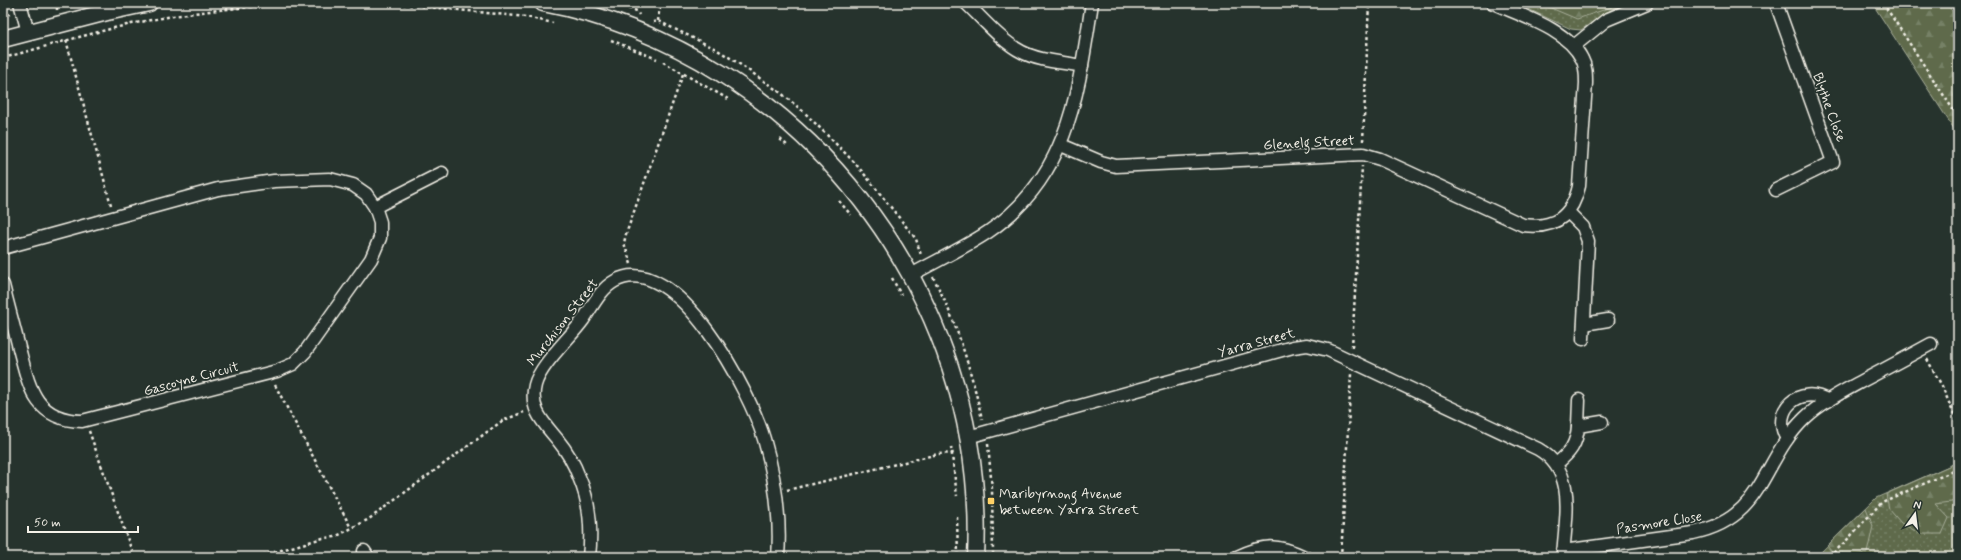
<svg xmlns="http://www.w3.org/2000/svg" width="1961" height="560" font-family="Mynerve,sans-serif">
<defs>
<pattern id="grass-dots" width="8" height="8" patternUnits="userSpaceOnUse"><rect width="8" height="8" fill="#5e6b4c"/><path d="M2 2h.1M6 6h.1" fill="none" stroke="#768166" stroke-width="1.8" stroke-linecap="round"/></pattern>
<pattern id="forest-firs" width="22" height="20" patternUnits="userSpaceOnUse"><rect width="22" height="20" fill="#5e6b4c"/><path d="M5 1l3.5 6h-7zM16 11l3.5 6h-7z" fill="#768166"/></pattern>
</defs>
<rect width="100%" height="100%" fill="#26332d"/>
<filter id="ink" filterUnits="userSpaceOnUse"><feTurbulence type="fractalNoise" baseFrequency=".025" numOctaves="2"/><feDisplacementMap in="SourceGraphic" scale="8" xChannelSelector="R" yChannelSelector="G"/><feConvolveMatrix kernelMatrix="1 2 1 2 8 2 1 2 1" color-interpolation-filters="sRGB"/></filter>
<g filter="url(#ink)">
<g fill="url(#grass-dots)" stroke="#a9ae9a">
<path d="M1515,3H1628L1614,8L1581,30L1571,29Z"/>
<path d="M1958,462V557H1816L1876,498Z"/>
</g>
<g fill="url(#forest-firs)" stroke="#a9ae9a">
<path d="M1539,3H1612V7L1577,19Z"/>
<path d="M1872,3H1947L1958,21V135Z"/>
<path d="M1958,462V501L1936,504L1949,518L1942,534H1921L1901,523L1889,509L1886,494Z"/>
<path d="M1866,508L1873,526L1867,553L1849,557H1836L1827,546Z"/>
</g>
<g fill="none" stroke-linecap="round" stroke-linejoin="round">
<defs>
<g id="minor">
<path d="M20,3L28,32"/>
<path d="M966,3C982,18 1002,42 1022,52C1039,61 1062,62 1082,66"/>
<path d="M1776,3L1833,162L1776,190"/>
<path d="M1574,46L1606,20L1647,3"/>
<path d="M1061,145L1101,162L1116,166L1363,154L1380,159L1523,225C1554,229 1572,217 1579,186L1586,83C1586,75 1586,66 1582,59C1567,29 1522,16 1493,3"/>
<path d="M375,207L442,173"/>
<path d="M1568,212L1583,227L1588,241L1583,339"/>
<path d="M3,248L218,189L274,181L330,179L353,185L366,194L375,207L380,222V238L371,259L305,352L293,364L277,371L82,421C34,420 29,386 19,348C14,327 8,306 3,285"/>
<path d="M911,275C936,261 964,248 988,232C1069,177 1078,93 1092,3"/>
<path d="M1584,324L1608,320"/>
<path d="M1578,426L1579,400"/>
<path d="M968,437L1293,347L1307,345L1328,350L1538,449C1578,472 1565,517 1563,557"/>
<path d="M1787,439C1770,411 1800,383 1828,401"/>
<path d="M1556,464C1570,453 1577,444 1578,426L1602,422"/>
<path d="M364,551L368,557"/>
<path d="M1563,551L1693,533C1766,518 1760,461 1805,418C1822,402 1844,391 1864,380C1887,368 1909,356 1931,344"/>
<path d="M589,557C592,530 590,502 579,477C574,463 566,450 557,439C543,422 529,409 535,385C540,365 570,338 583,320C592,307 600,289 615,281C676,248 751,394 764,439C775,477 781,517 778,557"/>
<path d="M1237,557C1265,544 1277,544 1305,557"/>
</g>
<g id="tertiary">
<path d="M543,3C801,52 989,295 976,557"/>
<path d="M3,39L107,12L149,3"/>
</g>
</defs>
<use href="#minor" stroke="#f4f1e8" stroke-width="15"/>
<use href="#tertiary" stroke="#f4f1e8" stroke-width="19"/>
<g stroke="#f4f1e8" stroke-width="2.5" stroke-dasharray="3 3" stroke-linecap="butt">
<path d="M391,3L526,17L553,23"/>
<path d="M611,3L637,11L639,15"/>
<path d="M1883,3L1958,117"/>
<path d="M34,6L43,3"/>
<path d="M57,10V3"/>
<path d="M3,16L10,14"/>
<path d="M658,21L660,3"/>
<path d="M653,22L658,21L716,49L738,63L781,93L805,113L854,162L870,181L916,239L921,255"/>
<path d="M66,40L111,205"/>
<path d="M611,40L657,59"/>
<path d="M3,58C56,44 109,27 162,18C213,9 266,5 317,3"/>
<path d="M663,62L728,99"/>
<path d="M780,139L788,146"/>
<path d="M1363,141L1369,3"/>
<path d="M839,201L851,215"/>
<path d="M631,264L624,243L626,234L683,74"/>
<path d="M933,277C957,322 971,370 982,419"/>
<path d="M892,278L901,295"/>
<path d="M1352,347L1362,166"/>
<path d="M1927,359L1942,386L1958,424"/>
<path d="M275,385L351,528"/>
<path d="M89,431L134,557"/>
<path d="M988,444L992,489L993,553"/>
<path d="M951,447L957,496"/>
<path d="M787,490L938,454L954,453"/>
<path d="M957,517L958,557"/>
<path d="M257,557L323,538L335,537L369,519L502,421L524,412"/>
<path d="M1341,557L1351,374"/>
<path d="M1829,557L1845,542L1882,502L1958,469"/>
</g>
<use href="#minor" stroke="#26332d" stroke-width="12"/>
<use href="#tertiary" stroke="#26332d" stroke-width="16"/>
</g>
</g>
<rect fill="#ffd166" stroke="#26332d" stroke-width="1.5" x="987" y="497" width="8" height="8" rx="2"/>
<g text-anchor="middle" stroke-width="3.5" stroke-linejoin="round" paint-order="stroke">
<g font-size="14" fill="#f4f1e8" stroke="#26332d">
<text transform="translate(1830 107) rotate(70)" y="5">Blythe Close</text>
<text transform="translate(1309 142) rotate(-3)" y="5">Glenelg Street</text>
<text transform="translate(562 322) rotate(-52)" y="5">Murchison Street</text>
<text transform="translate(1256 342) rotate(-15)" y="5">Yarra Street</text>
<text transform="translate(191 378) rotate(-15)" y="5">Gascoyne Circuit</text>
<text transform="translate(1659 522) rotate(-9)" y="5">Pasmore Close</text>
</g>
<g font-size="14" fill="#f4f1e8" stroke="#26332d" text-anchor="start">
<text x="999" y="498">Maribyrnong Avenue<tspan x="999" dy="16">between Yarra Street</tspan></text>
</g>
</g>
<rect width="1961" height="560" fill="none" stroke="#26332d" stroke-width="16"/>
<rect x="8" y="8" width="1945" height="544" fill="none" stroke="#f4f1e8" stroke-width="1.5" filter="url(#ink)"/>
<g transform="translate(1915 514) rotate(14)" stroke="#26332d" stroke-width="3" paint-order="stroke">
<path d="M0-3L7 15L0 10L-7 15Z" fill="#f4f1e8"/>
<text y="-6" font-size="11" font-weight="bold" text-anchor="middle" fill="#f4f1e8">N</text>
</g>
<path d="M28 526v6h110v-6" fill="none" stroke="#f4f1e8" stroke-width="2"/>
<text x="34" y="526" font-size="12" fill="#f4f1e8" stroke="#26332d" stroke-width="3" paint-order="stroke">50 m</text>
</svg>
